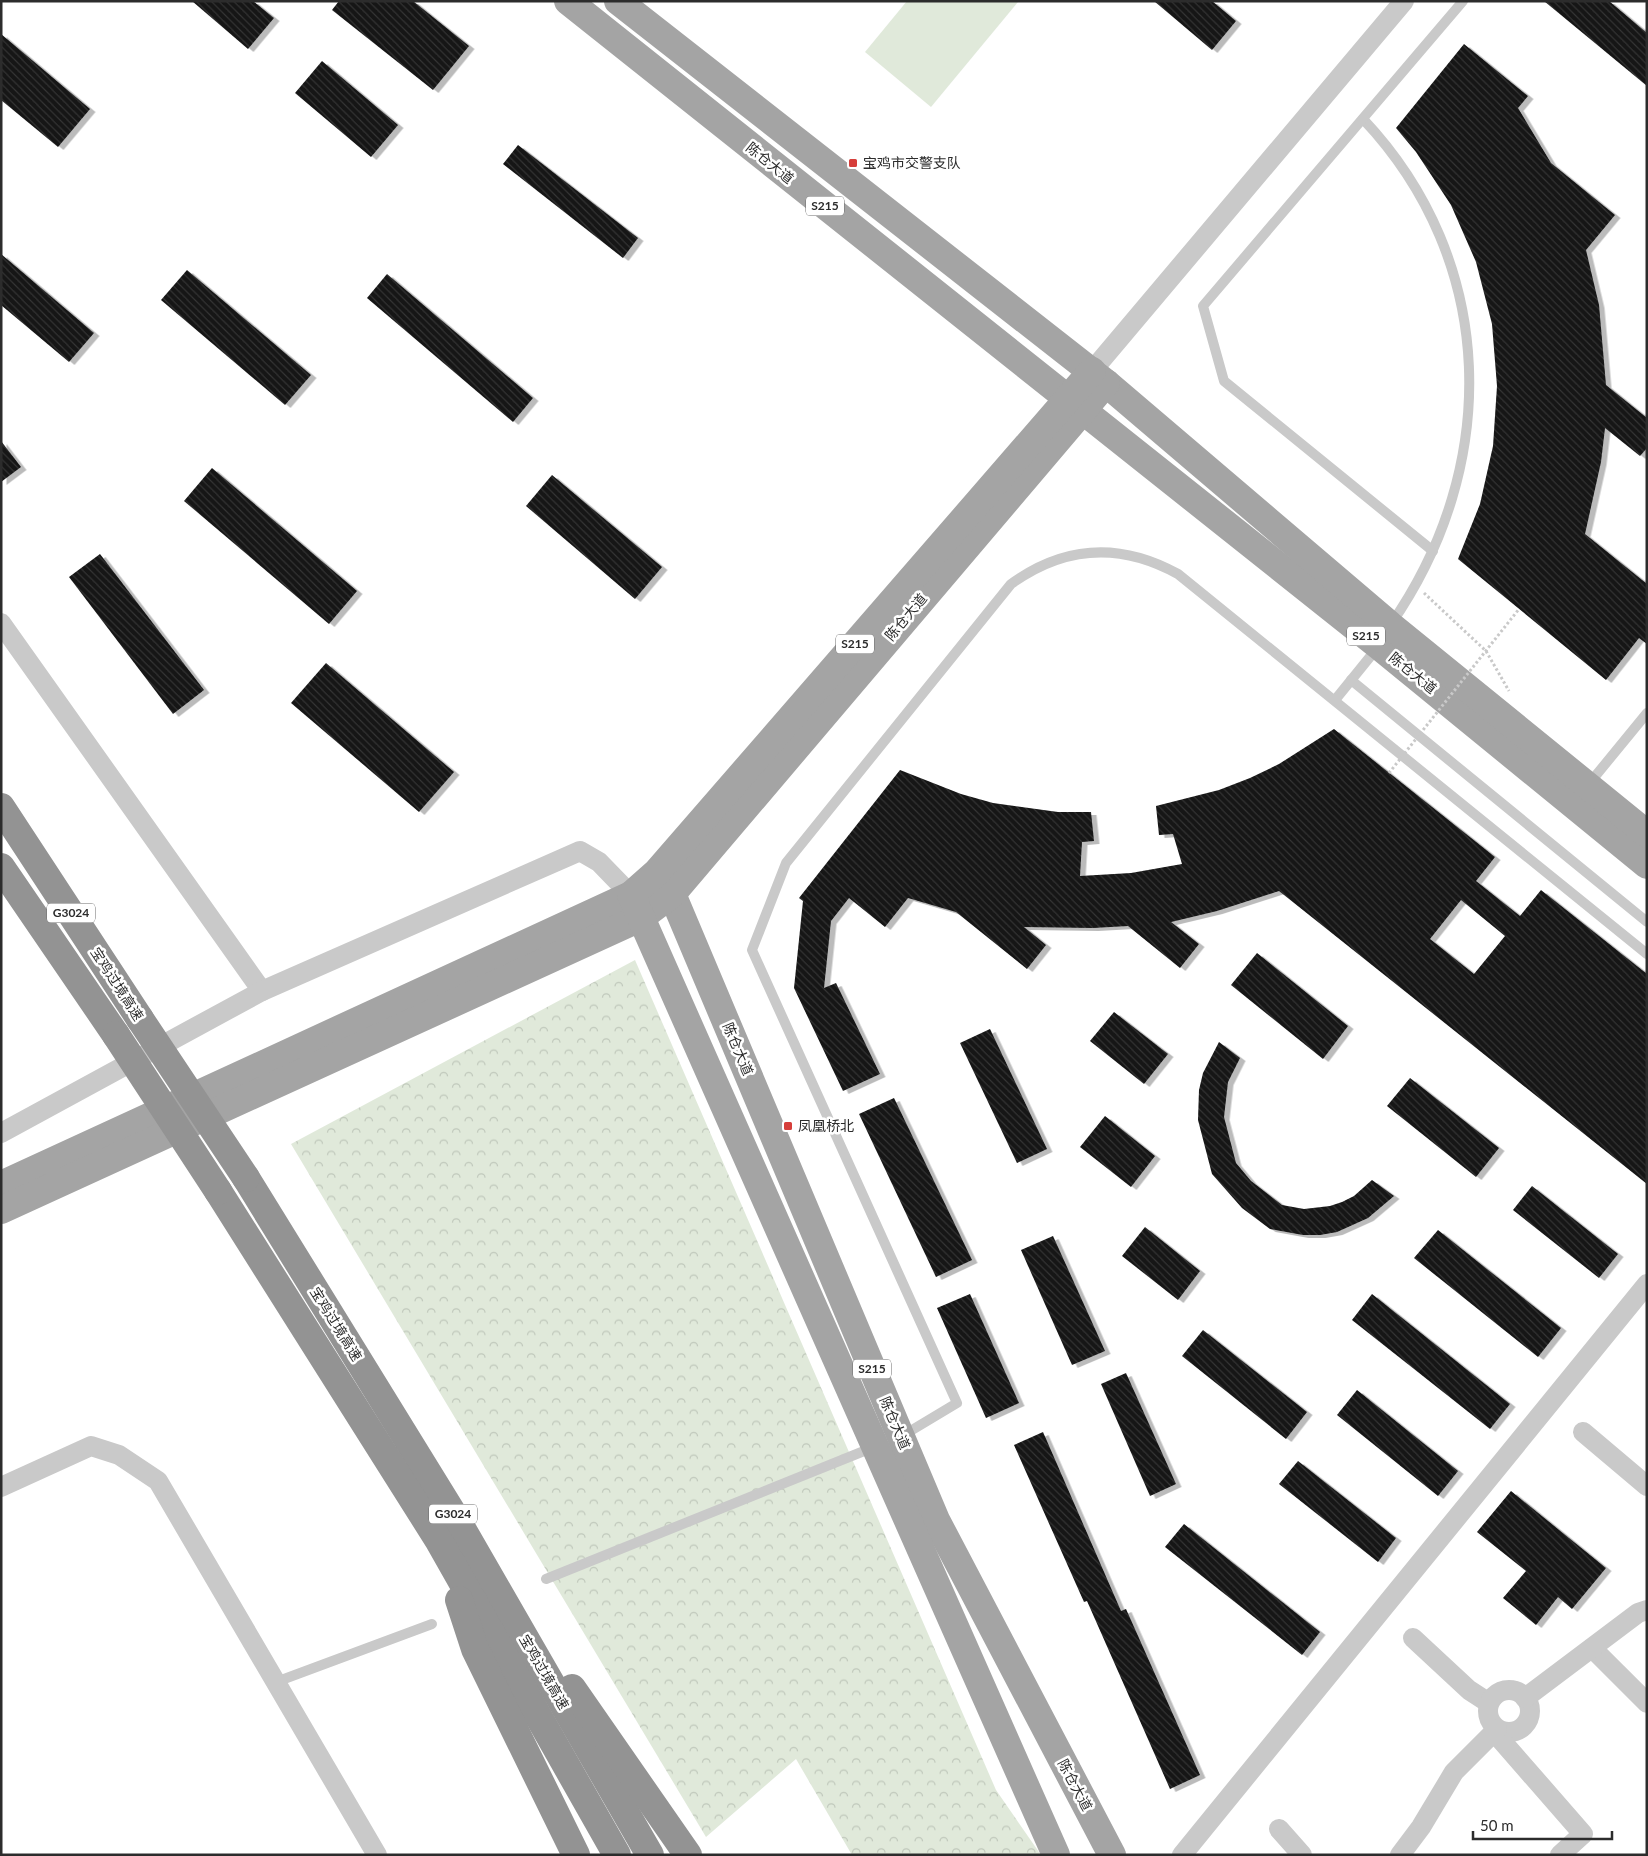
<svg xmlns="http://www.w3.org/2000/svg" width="1648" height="1856" font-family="Lato,'Noto Sans SC',sans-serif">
<defs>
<pattern id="forest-crowns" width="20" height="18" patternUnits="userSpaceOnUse" patternTransform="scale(1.25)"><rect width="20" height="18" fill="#e0e9da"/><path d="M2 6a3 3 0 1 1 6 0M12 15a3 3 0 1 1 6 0" fill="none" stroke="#c0c8bb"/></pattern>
<pattern id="building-back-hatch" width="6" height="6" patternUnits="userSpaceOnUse" patternTransform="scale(1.25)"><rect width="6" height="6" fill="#131313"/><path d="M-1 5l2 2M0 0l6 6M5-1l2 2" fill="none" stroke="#363636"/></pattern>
<filter id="shadow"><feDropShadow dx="5.5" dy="3" stdDeviation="0" flood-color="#0004"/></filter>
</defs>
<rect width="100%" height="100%" fill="#fff"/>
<path fill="url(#forest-crowns)" d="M635,960L996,1790L1041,1855H852L796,1759L706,1837L291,1144Z"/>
<path fill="#e0e9da" d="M907,1H1017L1018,2L931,107L865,52Z"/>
<g fill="url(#building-back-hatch)" fill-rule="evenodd" filter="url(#shadow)">
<path d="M192,1H253L274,18L248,49Z"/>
<path d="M339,1H413L469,46L433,90L332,10Z"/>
<path d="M1154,1H1212L1236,21L1212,50Z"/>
<path d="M1544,1H1609L1647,33V86Z"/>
<path d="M1,34L90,109L58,147L1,100Z"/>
<path d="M1464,44L1528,96L1518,108L1551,163L1615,215L1586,250L1599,305L1606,385L1647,418V448L1640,456L1605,428L1601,462L1585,534L1647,584V644L1639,638L1606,680L1458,559L1480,504L1493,446L1497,386L1492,324L1476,262L1451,205L1416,152L1396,128Z"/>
<path d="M322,61L398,125L371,157L295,93Z"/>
<path d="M518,145L638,238L623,258L503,164Z"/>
<path d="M1,254L94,333L69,362L1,305Z"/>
<path d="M187,270L311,375L285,405L161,300Z"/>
<path d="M387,274L533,398L513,422L367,298Z"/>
<path d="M1,441L21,467L1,482Z"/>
<path d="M212,468L357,591L329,624L184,501Z"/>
<path d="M552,475L662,567L635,599L526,506Z"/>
<path d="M100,554L204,690L173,714L69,577Z"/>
<path d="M326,663L454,772L419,812L291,703Z"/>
<path d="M1334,729L1495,857L1476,881L1520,916L1541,890L1647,974V1184L1279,891L1217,911L1171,922L1199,944L1180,968L1128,926L1093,928L1024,927L1046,945L1027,969L956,912L908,898L885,927L849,898L831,921L824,988L836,983L880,1074L843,1091L794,988L803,901L799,898L900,770L961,794L993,803L1058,812H1091L1094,841L1082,842L1080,876L1131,873L1182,864L1173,834L1159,835L1156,806L1219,790L1250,778L1279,764ZM1461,900L1505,936L1474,974L1430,939Z"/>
<path d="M1257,953L1348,1026L1323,1059L1231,985Z"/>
<path d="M1114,1012L1168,1054L1144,1084L1090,1041Z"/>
<path d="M990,1029L1047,1149L1017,1163L960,1043Z"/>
<path d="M1219,1042L1240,1058L1228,1082L1224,1117L1236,1163L1251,1181L1282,1205L1304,1209L1330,1206L1342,1202L1354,1196L1372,1180L1394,1196L1368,1218L1337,1232L1320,1235H1303L1270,1229L1242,1208L1212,1174L1198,1120L1199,1090L1203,1073Z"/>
<path d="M1410,1078L1499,1148L1476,1177L1387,1106Z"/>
<path d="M894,1098L972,1260L936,1277L859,1114Z"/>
<path d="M1105,1116L1155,1156L1131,1187L1080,1147Z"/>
<path d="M1532,1186L1618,1254L1599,1278L1513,1210Z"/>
<path d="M1145,1227L1200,1271L1178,1300L1122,1256Z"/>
<path d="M1438,1230L1561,1328L1538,1357L1414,1258Z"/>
<path d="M1053,1236L1105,1351L1072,1365L1021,1250Z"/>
<path d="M970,1294L1019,1403L986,1418L937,1308Z"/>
<path d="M1372,1294L1510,1404L1490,1429L1352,1320Z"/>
<path d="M1203,1330L1307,1412L1286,1439L1182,1356Z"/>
<path d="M1126,1373L1176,1484L1150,1496L1101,1384Z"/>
<path d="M1357,1390L1458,1471L1438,1496L1337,1415Z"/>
<path d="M1043,1432L1121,1611L1126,1609L1200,1775L1170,1789L1087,1601L1084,1602L1014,1445Z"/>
<path d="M1298,1461L1396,1538L1378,1562L1279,1484Z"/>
<path d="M1511,1491L1606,1568L1572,1609L1558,1597L1536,1625L1503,1598L1526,1571L1477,1532Z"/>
<path d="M1184,1524L1320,1632L1302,1655L1165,1547Z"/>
</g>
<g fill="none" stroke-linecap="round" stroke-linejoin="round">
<path stroke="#c9c9c9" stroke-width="3" stroke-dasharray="2.5 2.5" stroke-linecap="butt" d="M1424,593L1486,651L1509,691"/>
<g stroke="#c9c9c9" stroke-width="10">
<path d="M1363,119C1498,262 1501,466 1391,624"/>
<path d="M1433,551L1224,381L1203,306L1463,1"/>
<path d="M1351,680L1647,922"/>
<path d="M1335,700L1378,647"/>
<path d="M1588,785L1647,713"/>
<path d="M902,1436L957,1403L752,950L786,863L1011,584C1065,545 1120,542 1178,574L1647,954"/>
<path d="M546,1579L874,1447"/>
<path d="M276,1682L432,1624"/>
</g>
<g stroke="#c9c9c9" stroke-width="20">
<path d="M1092,371L1404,1"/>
<path d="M1,623L262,991"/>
<path d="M1,1133L262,991L580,851L599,862L631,895"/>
<path d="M1583,1432L1647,1486"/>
<path d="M1,1487L91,1446L119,1455L158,1481L377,1855"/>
<path d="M1413,1638L1469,1690L1489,1703"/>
<path d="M1592,1648L1647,1703"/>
<circle cx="1509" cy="1711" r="21"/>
<path d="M1525,1698L1638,1613L1647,1610"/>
<path d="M1494,1732L1583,1834L1560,1855"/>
<path d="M1279,1829L1302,1855"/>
<path d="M1182,1855L1647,1284"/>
<path d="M1400,1855L1421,1827L1454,1772L1497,1729"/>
</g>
<g stroke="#a4a4a4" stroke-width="28">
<path d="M568,1L1379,646L1647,865"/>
<path d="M1106,383L1390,625L1647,834"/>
<path d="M661,879L672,894L936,1520L1112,1855"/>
<path d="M1,1185L631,895"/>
<path d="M1,1210L640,918L672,894L1106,383L618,1"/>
<path d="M1056,1855L631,895L657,872L1092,371"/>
</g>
<g stroke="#939393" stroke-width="28">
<path d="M1,807L140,1019"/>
<path d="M1,867L116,1035"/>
<path d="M246,1178L457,1520L650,1855"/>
<path d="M218,1191L439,1541L617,1855"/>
<path d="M459,1600L475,1649L576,1855"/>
<path d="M572,1688L688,1855"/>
</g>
<path stroke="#c9c9c9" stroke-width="3" stroke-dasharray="2.5 2.5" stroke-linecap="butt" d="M1389,773L1519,609"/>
<g stroke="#939393" stroke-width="28">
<path d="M140,1019L246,1178"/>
<path d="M116,1035L218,1191"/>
</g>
</g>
<g fill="#d63e3a" stroke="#fff" stroke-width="2">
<rect x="848" y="158" width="10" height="10" rx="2.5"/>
<rect x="783" y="1121" width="10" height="10" rx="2.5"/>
</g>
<g text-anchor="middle" stroke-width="5" stroke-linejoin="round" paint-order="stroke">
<g fill="#fff" stroke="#6b6b6b" stroke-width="1">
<rect x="806" y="196.5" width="38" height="19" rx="4"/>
<rect x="1347" y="626.5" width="38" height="19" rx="4"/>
<rect x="836" y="634.5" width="38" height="19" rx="4"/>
<rect x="47" y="903.5" width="48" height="19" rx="4"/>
<rect x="853" y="1359.5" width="38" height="19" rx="4"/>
<rect x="429" y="1504.5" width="48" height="19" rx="4"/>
</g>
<g font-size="12" font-weight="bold" fill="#2c2c2c">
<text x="825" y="210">S215</text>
<text x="1366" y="640">S215</text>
<text x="855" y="648">S215</text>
<text x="71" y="917">G3024</text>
<text x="872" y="1373">S215</text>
<text x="453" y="1518">G3024</text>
</g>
<g font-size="14" fill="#2c2c2c" stroke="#fff">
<text transform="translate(770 163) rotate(39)" y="5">陈仓大道</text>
<text transform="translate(906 617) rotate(-50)" y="5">陈仓大道</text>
<text transform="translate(1413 673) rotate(39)" y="5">陈仓大道</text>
<text transform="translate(117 984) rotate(57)" y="5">宝鸡过境高速</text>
<text transform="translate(738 1049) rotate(67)" y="5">陈仓大道</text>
<text transform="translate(336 1324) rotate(58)" y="5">宝鸡过境高速</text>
<text transform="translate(895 1423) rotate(67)" y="5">陈仓大道</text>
<text transform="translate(544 1672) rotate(60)" y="5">宝鸡过境高速</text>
<text transform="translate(1075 1785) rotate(62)" y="5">陈仓大道</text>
</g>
<g font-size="14" fill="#2c2c2c" stroke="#fff" text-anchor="start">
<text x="863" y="168">宝鸡市交警支队</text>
<text x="798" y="1131">凤凰桥北</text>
</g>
</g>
<rect width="1648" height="1856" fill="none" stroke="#2c2c2c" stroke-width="5"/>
<path d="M1473 1831v8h139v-8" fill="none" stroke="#2c2c2c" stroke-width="2.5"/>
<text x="1480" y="1831" font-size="15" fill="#2c2c2c" stroke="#ffffff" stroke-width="4" paint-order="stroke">50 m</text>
</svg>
